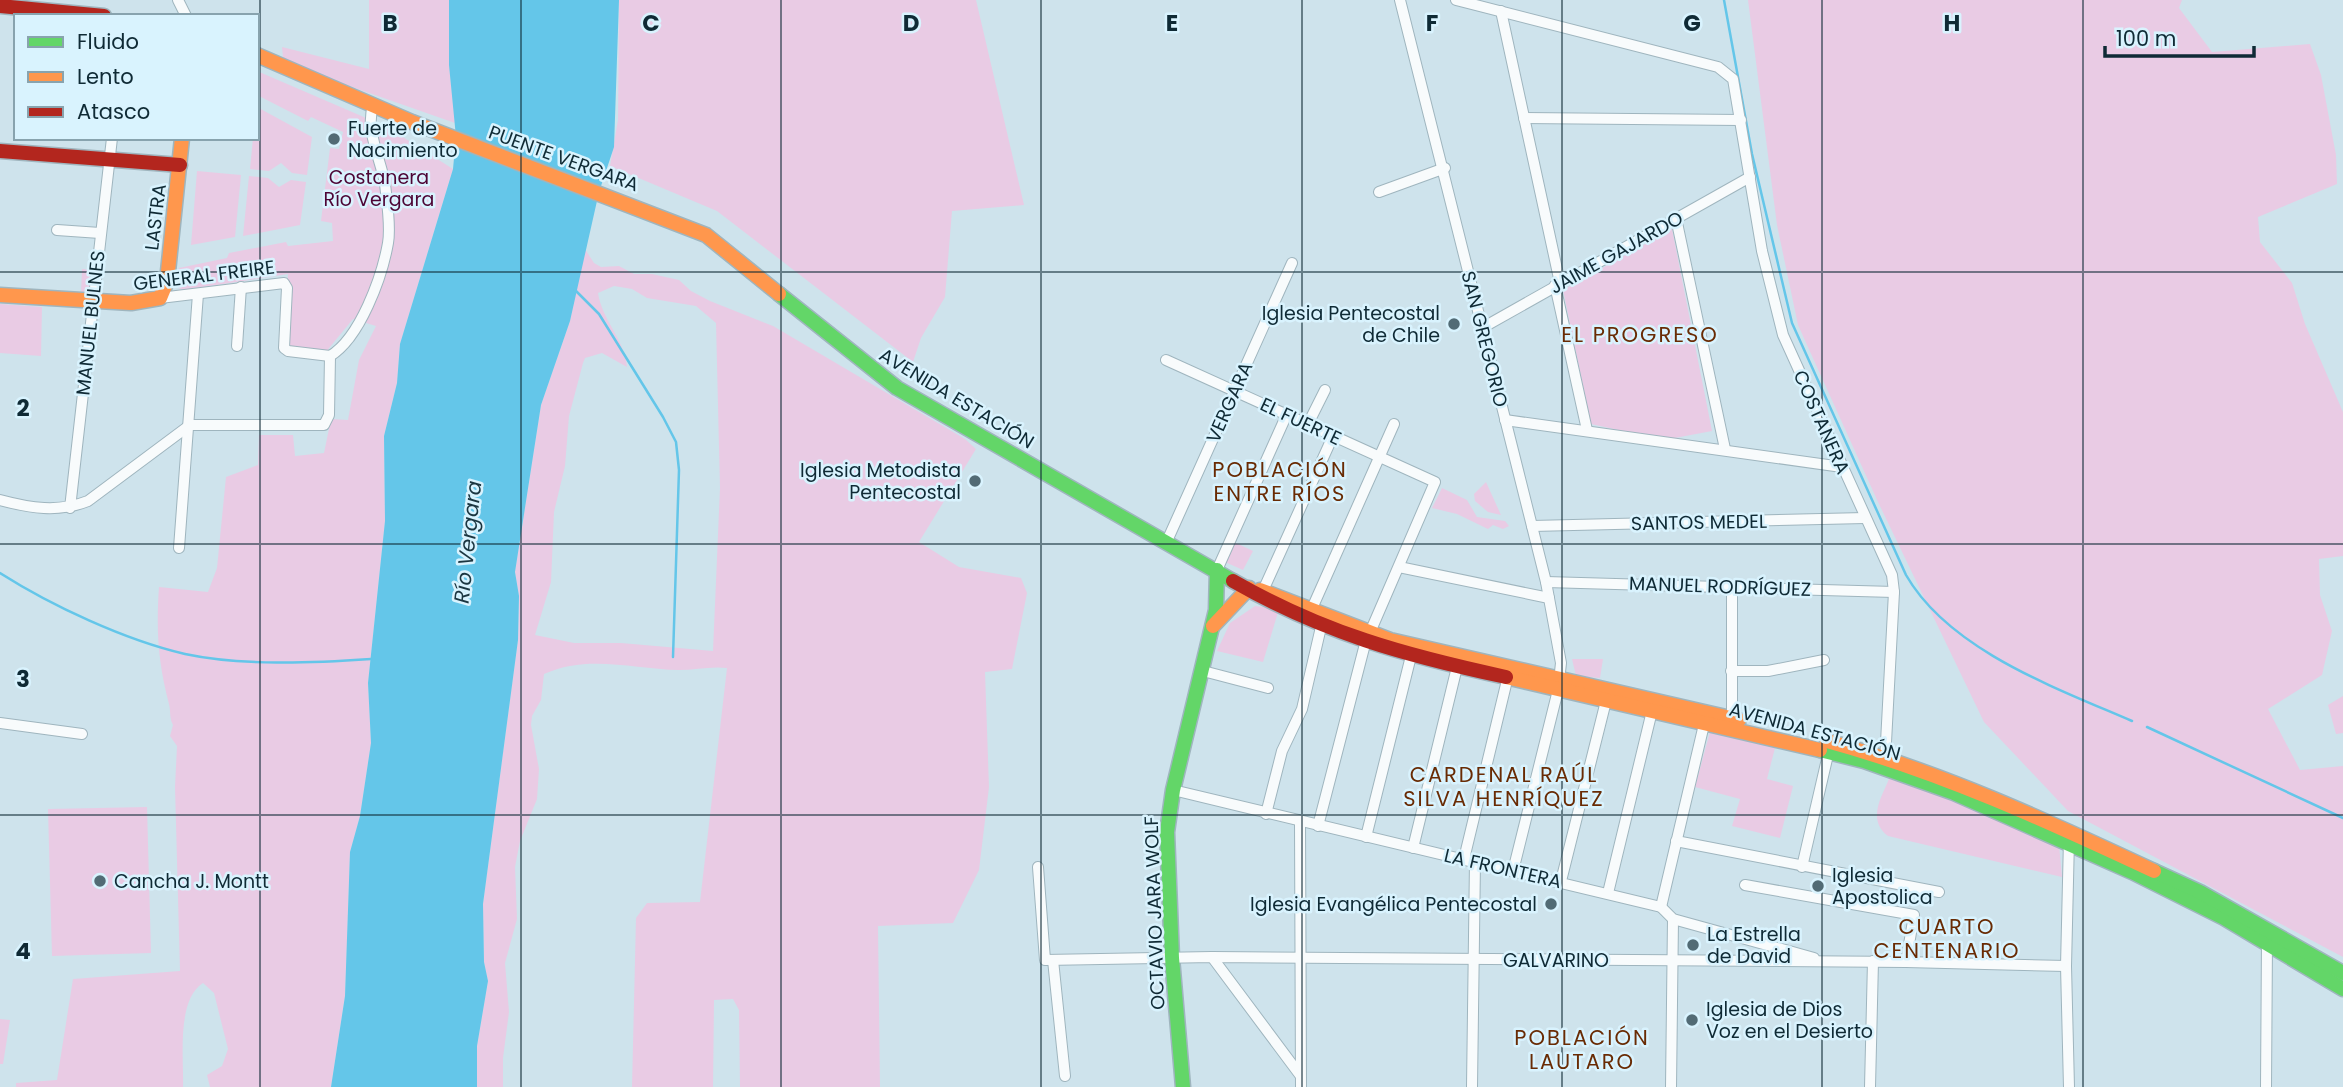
<svg xmlns="http://www.w3.org/2000/svg" width="2343" height="1087" font-family="Poppins,sans-serif">
<rect width="100%" height="100%" fill="#cee3ec"/>
<g fill="#e9cbe4" fill-rule="evenodd">
<path d="M369,0H449V65L455,123L295,67L283,57L282,47L369,69Z"/>
<path d="M619,0H976L1024,205L952,211L945,297L921,338L913,362L717,211L610,166L618,120Z"/>
<path d="M1748,0H2182L2179,8L2212,52L2310,44L2321,75L2336,155L2337,184L2258,217L2260,242L2292,283L2305,324L2343,412V556L2319,559L2320,595L2332,631L2322,675L2268,709L2300,770L2343,766V957L2068,811L1984,722L1878,502L1798,325L1777,225Z"/>
<path d="M257,71L387,127L453,169L400,344L397,383L384,436L385,521L368,683L371,743L360,816L350,852L345,996L331,1087H210L207,1075L222,1066L228,1049L214,993L203,983C176,1000 184,1059 183,1087H16V1083L57,1080L73,979L180,971L175,787L177,746L170,736L173,725C169,717 171,712 169,704C158,662 156,631 159,587L208,592L217,568L226,477L258,465L259,435H293L295,456L324,453L331,419L348,420L359,360L376,326L353,319L325,353L289,347L283,331L288,274L183,290L176,287L179,268L227,258L229,253L286,242L288,246L333,241L332,223L321,221L330,148L339,149L343,132L311,117L308,121L257,95Z"/>
<path d="M257,107L312,137L307,175L292,173L281,163L269,171L250,169L253,138H257Z"/>
<path d="M197,171L241,175L235,237L191,245Z"/>
<path d="M249,176L268,178L279,187L291,180L306,182L300,225L243,236Z"/>
<path d="M1672,229L1712,431L1664,440L1591,424L1563,290Z"/>
<path d="M585,249L594,263L601,267L619,266L634,274H652L679,280L691,291L710,301L773,326L965,439L976,449L919,542L959,567L1021,578L1027,593L1012,669L985,672L989,787L979,870L953,923L878,926L880,1087H740L739,1010L733,999L714,1000L713,1087H632L636,918L647,903L700,902L727,668C711,666 695,670 679,670C634,669 587,654 544,674L541,700L532,716L531,725L539,769L537,799L520,841L515,867L517,919L505,963L509,1012L503,1058V1087H477V1046L488,981L484,962L483,904L518,640L519,596L515,572L541,405L570,321ZM614,286L632,289L647,298L696,306L716,323L720,488L713,651L621,643H574L535,635L551,582L554,512L565,466L569,416L583,363L585,358L602,353L627,367C625,340 602,320 598,293Z"/>
<path d="M82,269L91,270L89,293H81Z"/>
<path d="M0,304L42,307L41,356L0,353Z"/>
<path d="M1486,482L1501,515L1488,512L1475,501L1474,494Z"/>
<path d="M1442,488L1467,500L1477,517L1505,521L1509,526L1503,529L1493,525L1488,529L1457,514L1432,508Z"/>
<path d="M1234,542L1253,551L1243,570L1225,562Z"/>
<path d="M1255,606L1279,609L1263,662L1217,651L1230,623Z"/>
<path d="M1572,659H1603L1600,678L1576,676Z"/>
<path d="M2343,696V733L2336,734L2328,705Z"/>
<path d="M1710,732L1775,748L1767,779L1793,786L1780,838L1732,826L1740,799L1695,787Z"/>
<path d="M1889,779C1929,779 2018,827 2059,845L2062,877L1888,836C1867,820 1881,798 1889,779Z"/>
<path d="M147,807L151,953L52,956L48,809Z"/>
<path d="M0,1019L10,1020L3,1064H0Z"/>
</g>
<path fill="#64c6e9" d="M449,0H619L614,147L599,192L570,321L541,405L515,572L519,596L518,640L483,904L484,962L488,981L477,1046V1087H331L345,996L350,852L360,816L371,743L368,683L385,521L384,436L397,383L400,344L453,169L456,137L449,65Z"/>
<g fill="none" stroke-linecap="round" stroke-linejoin="round">
<g stroke="#64c6e9" stroke-width="2.5">
<path d="M1724,0L1752,154L1792,323L1906,575C1949,650 2056,688 2132,721"/>
<path d="M575,290L599,314L663,417L676,442L679,470L673,657"/>
<path d="M0,573C52,606 125,640 185,654C241,666 313,663 371,659"/>
<path d="M2147,727L2343,818"/>
</g>
<defs>
<g id="street">
<path d="M178,0L186,16"/>
<path d="M1400,0L1546,582L1561,663L1558,690L1513,871"/>
<path d="M1456,0L1718,67L1733,79L1762,251L1783,335L1892,575L1894,592L1885,761"/>
<path d="M1501,11L1560,283"/>
<path d="M1524,118L1741,120"/>
<path d="M1379,192L1445,168"/>
<path d="M1676,218L1725,449"/>
<path d="M57,230L100,233"/>
<path d="M1555,285L1587,430"/>
<path d="M160,298L284,283L287,288L284,348L288,351L330,356"/>
<path d="M1482,328L1750,177"/>
<path d="M237,346L241,287"/>
<path d="M330,356C360,338 382,277 388,243C391,226 387,202 385,184C381,160 365,130 373,106"/>
<path d="M1166,360L1435,482L1365,644L1318,826"/>
<path d="M1505,420L1842,467"/>
<path d="M1308,424L1325,390"/>
<path d="M0,500C30,508 58,513 88,501L190,425H324L329,415L330,356"/>
<path d="M70,508L112,138"/>
<path d="M1532,526L1865,518"/>
<path d="M1167,541L1292,263"/>
<path d="M179,548L198,294"/>
<path d="M1399,567L1549,598"/>
<path d="M1217,570L1287,414"/>
<path d="M1546,582L1894,592"/>
<path d="M1261,595L1333,436"/>
<path d="M1310,613L1394,424"/>
<path d="M1203,671L1268,688"/>
<path d="M1731,671H1768L1824,660"/>
<path d="M0,723L82,734"/>
<path d="M1732,724V587"/>
<path d="M1173,790L1661,907L1673,919L1814,958"/>
<path d="M1266,814L1282,751L1302,709L1321,627"/>
<path d="M1300,822L1301,1087"/>
<path d="M1366,837L1411,656"/>
<path d="M2069,839L2066,966L2069,1087"/>
<path d="M1676,841L1939,892"/>
<path d="M1413,848L1457,667"/>
<path d="M1464,859L1509,672"/>
<path d="M1038,867L1045,960L1212,957L1906,962L2066,966"/>
<path d="M1802,867L1830,746"/>
<path d="M1561,881L1606,701"/>
<path d="M1745,885L1914,915L1906,962"/>
<path d="M1608,893L1652,711"/>
<path d="M1661,907L1706,716"/>
<path d="M1212,957L1300,1075"/>
<path d="M1053,960L1065,1076"/>
<path d="M1472,1087L1475,861"/>
<path d="M1671,1087L1673,919"/>
<path d="M1870,1087L1873,961"/>
<path d="M2266,1087L2267,940"/>
</g>
<g id="fast">
<path d="M779,294L897,388L1233,581"/>
<path d="M1820,750L1864,761L1954,793L2132,872L2224,918L2343,989"/>
<path d="M2154,871L2200,892L2343,973"/>
<path d="M1183,1087L1172,958L1167,832L1173,790L1216,610L1217,570"/>
</g>
<g id="slow">
<path d="M257,55L412,122L706,235L779,294"/>
<path d="M0,295L131,303L160,298L167,281L182,138"/>
<path d="M1260,590L1390,640L1739,720"/>
<path d="M1213,626L1249,588"/>
<path d="M1506,677L1820,750"/>
<path d="M1827,741C1941,772 2047,821 2154,871"/>
</g>
<g id="jam">
<path d="M0,6L104,16"/>
<path d="M0,151L180,165"/>
<path d="M1233,581C1324,633 1404,655 1506,677"/>
</g>
</defs>
<use href="#street" stroke="#9fb5be" stroke-width="12"/>
<use href="#fast" stroke="#9fb5be" stroke-width="17"/>
<use href="#slow" stroke="#9fb5be" stroke-width="17"/>
<use href="#jam" stroke="#9fb5be" stroke-width="17"/>
<use href="#street" stroke="#f8fbfc" stroke-width="10"/>
<use href="#fast" stroke="#63d668" stroke-width="14"/>
<use href="#slow" stroke="#ff974d" stroke-width="14"/>
<use href="#jam" stroke="#b3261e" stroke-width="14"/>
</g>
<path fill="none" stroke="#0f2a35" stroke-width="2" stroke-opacity="0.55" d="M260,0V1087M521,0V1087M781,0V1087M1041,0V1087M1302,0V1087M1562,0V1087M1822,0V1087M2083,0V1087M0,272H2343M0,544H2343M0,815H2343"/>
<g fill="#526b75" stroke="#d9f3fe" stroke-width="2.5">
<circle cx="334" cy="139" r="7"/>
<circle cx="1454" cy="324" r="7"/>
<circle cx="975" cy="481" r="7"/>
<circle cx="100" cy="881" r="7"/>
<circle cx="1818" cy="886" r="7"/>
<circle cx="1551" cy="904" r="7"/>
<circle cx="1693" cy="945" r="7"/>
<circle cx="1692" cy="1020" r="7"/>
</g>
<g text-anchor="middle" stroke-width="5" stroke-linejoin="round" paint-order="stroke">
<g font-size="19" fill="#0f2a35" stroke="#d9f3fe" text-anchor="start">
<text x="348" y="135">Fuerte de<tspan x="348" dy="22">Nacimiento</tspan></text>
<text x="1440" y="320" text-anchor="end">Iglesia Pentecostal<tspan x="1440" dy="22">de Chile</tspan></text>
<text x="961" y="477" text-anchor="end">Iglesia Metodista<tspan x="961" dy="22">Pentecostal</tspan></text>
<text x="1832" y="882">Iglesia<tspan x="1832" dy="22">Apostolica</tspan></text>
<text x="114" y="888">Cancha J. Montt</text>
<text x="1537" y="911" text-anchor="end">Iglesia Evangélica Pentecostal</text>
<text x="1707" y="941">La Estrella<tspan x="1707" dy="22">de David</tspan></text>
<text x="1706" y="1016">Iglesia de Dios<tspan x="1706" dy="22">Voz en el Desierto</tspan></text>
</g>
<g font-size="19" fill="#0f2a35" stroke="#d9f3fe">
<text transform="translate(564 158) rotate(20)" y="7">PUENTE VERGARA</text>
<text transform="translate(155 217) rotate(-83)" y="7">LASTRA</text>
<text transform="translate(1616 252) rotate(-29)" y="7">JAIME GAJARDO</text>
<text transform="translate(204 275) rotate(-7)" y="7">GENERAL FREIRE</text>
<text transform="translate(90 323) rotate(-84)" y="7">MANUEL BULNES</text>
<text transform="translate(1485 339) rotate(76)" y="7">SAN GREGORIO</text>
<text transform="translate(957 398) rotate(31)" y="7">AVENIDA ESTACIÓN</text>
<text transform="translate(1229 402) rotate(-66)" y="7">VERGARA</text>
<text transform="translate(1301 421) rotate(25)" y="7">EL FUERTE</text>
<text transform="translate(1822 422) rotate(66)" y="7">COSTANERA</text>
<text transform="translate(1699 522) rotate(-1)" y="7">SANTOS MEDEL</text>
<text transform="translate(1720 586) rotate(2)" y="7">MANUEL RODRÍGUEZ</text>
<text transform="translate(1815 731) rotate(15)" y="7">AVENIDA ESTACIÓN</text>
<text transform="translate(1503 868) rotate(13)" y="7">LA FRONTERA</text>
<text transform="translate(1154 913) rotate(-92)" y="7">OCTAVIO JARA WOLF</text>
<text x="1556" y="967">GALVARINO</text>
</g>
<g font-size="19" fill="#4d0535" stroke="#d9f3fe">
<text x="379" y="184">Costanera<tspan x="379" dy="22">Río Vergara</tspan></text>
</g>
<g font-size="21" letter-spacing="2" fill="#692b04" stroke="#d9f3fe">
<text x="1640" y="342">EL PROGRESO</text>
<text x="1280" y="477">POBLACIÓN<tspan x="1280" dy="24">ENTRE RÍOS</tspan></text>
<text x="1504" y="782">CARDENAL RAÚL<tspan x="1504" dy="24">SILVA HENRÍQUEZ</tspan></text>
<text x="1947" y="934">CUARTO<tspan x="1947" dy="24">CENTENARIO</tspan></text>
<text x="1582" y="1045">POBLACIÓN<tspan x="1582" dy="24">LAUTARO</tspan></text>
</g>
<g font-size="21" font-style="italic" fill="#1b3641" stroke="#d9f3fe">
<text transform="translate(468 542) rotate(-84)" y="7">Río Vergara</text>
</g>
</g>
<g font-size="23" text-anchor="middle" font-weight="bold" fill="#0f2a35" stroke="#d9f3fe" stroke-width="5" stroke-linejoin="round" paint-order="stroke">
<text x="390" y="31">B</text>
<text x="651" y="31">C</text>
<text x="911" y="31">D</text>
<text x="1172" y="31">E</text>
<text x="1432" y="31">F</text>
<text x="1692" y="31">G</text>
<text x="1952" y="31">H</text>
<text x="23" y="416">2</text>
<text x="23" y="687">3</text>
<text x="23" y="959">4</text>
</g>
<rect x="14" y="14" width="245" height="126" fill="#d9f3fe" stroke="#88a3ae" stroke-width="2"/>
<rect x="28" y="37" width="35" height="10" fill="#63d668" stroke="#88a3ae" stroke-width="2"/>
<text x="77" y="49" font-size="21" fill="#0f2a35">Fluido</text>
<rect x="28" y="72" width="35" height="10" fill="#ff974d" stroke="#88a3ae" stroke-width="2"/>
<text x="77" y="84" font-size="21" fill="#0f2a35">Lento</text>
<rect x="28" y="107" width="35" height="10" fill="#b3261e" stroke="#88a3ae" stroke-width="2"/>
<text x="77" y="119" font-size="21" fill="#0f2a35">Atasco</text>
<path d="M2105 46v10h149v-10" fill="none" stroke="#0f2a35" stroke-width="3.5"/>
<text x="2116" y="46" font-size="21" fill="#0f2a35" stroke="#d9f3fe" stroke-width="5" paint-order="stroke">100 m</text>
</svg>
